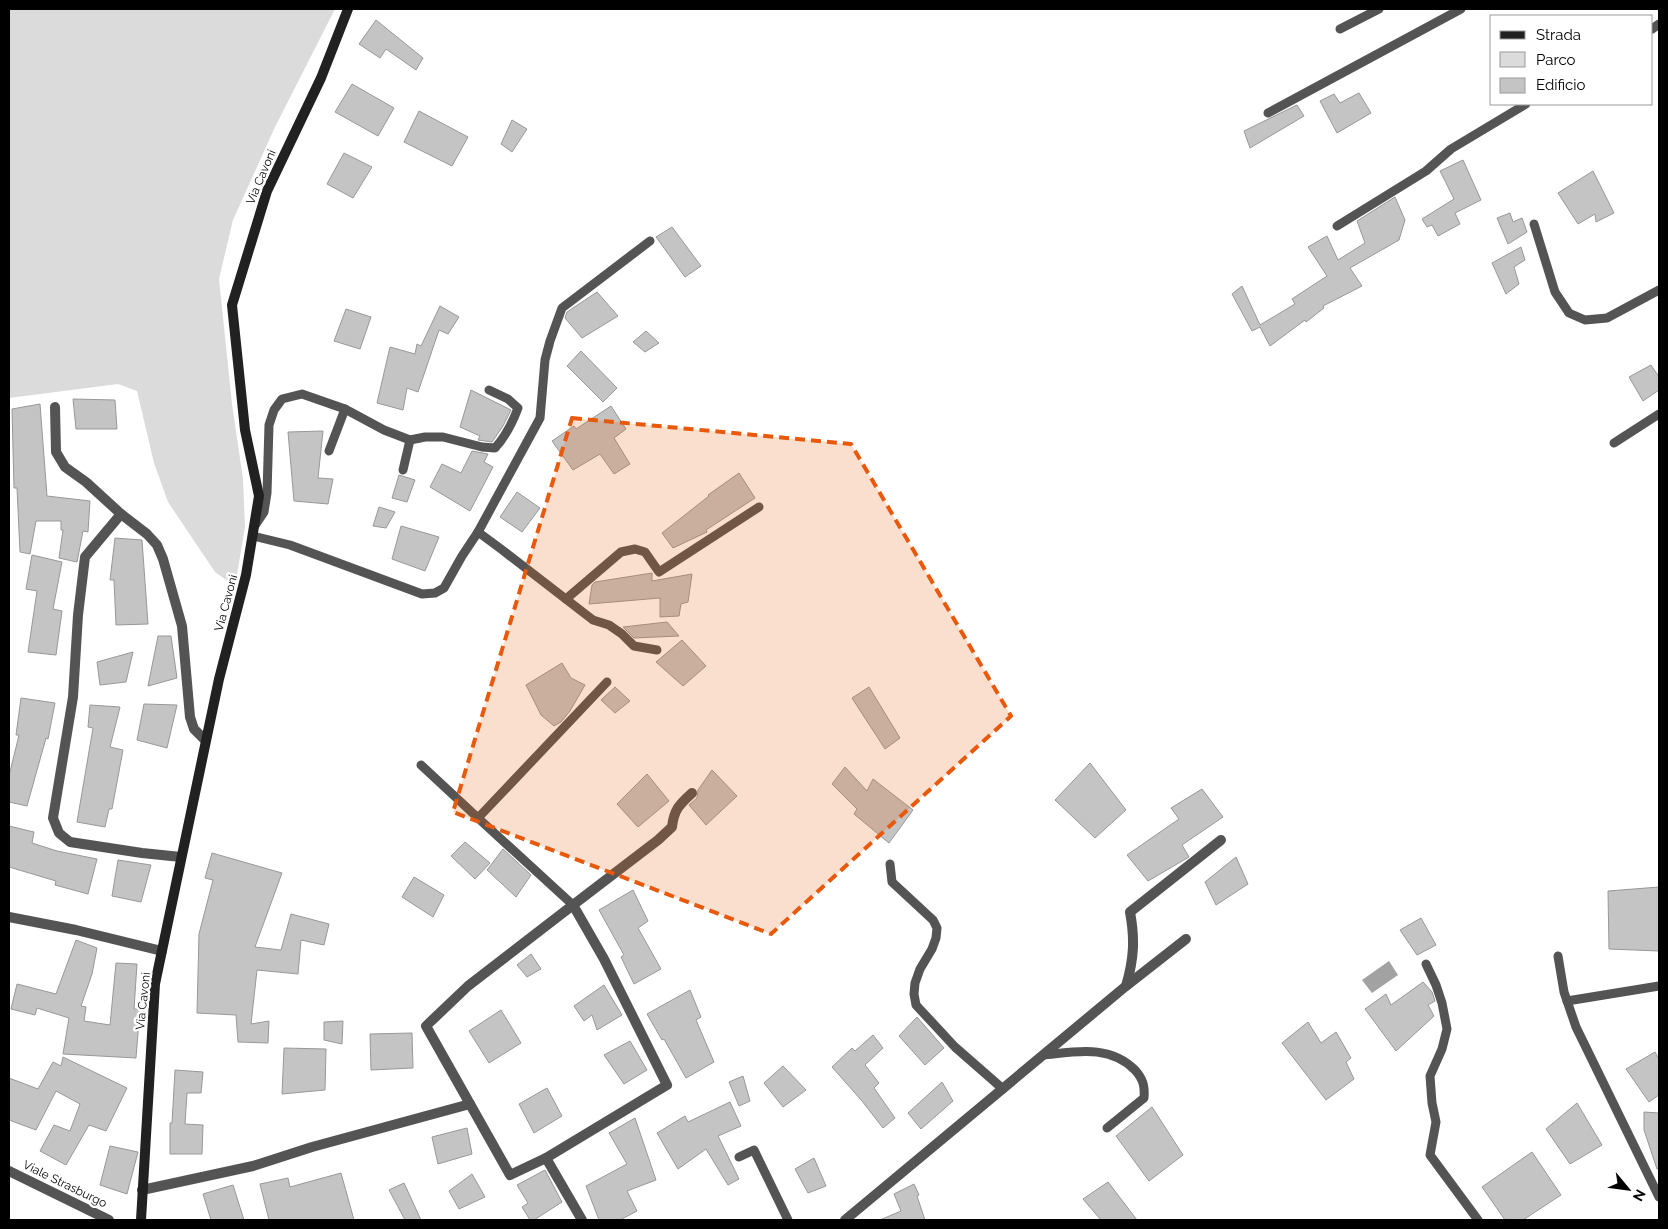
<svg xmlns="http://www.w3.org/2000/svg" width="1668" height="1229" font-family="Raleway,sans-serif">
<rect width="100%" height="100%" fill="#fff"/>
<path fill="#dbdbdb" d="M9,9H335L275,127L233,220L219,279L232,404L243,479L245,527L235,586L215,572L168,502L154,463L137,391L118,384L9,398Z"/>
<path fill="#a2a2a2" d="M1389,961L1398,975L1372,993L1362,980Z"/>
<g fill="#c4c4c4" stroke="#989898">
<path d="M376,20L423,58L416,70L386,49L380,58L359,44Z"/>
<path d="M352,84L394,108L378,136L335,112Z"/>
<path d="M1359,93L1371,113L1337,133L1320,101L1334,94L1340,103Z"/>
<path d="M1297,105L1304,116L1250,148L1244,131Z"/>
<path d="M419,111L468,137L452,166L404,142Z"/>
<path d="M512,120L527,129L512,152L501,144Z"/>
<path d="M344,153L372,167L353,198L327,184Z"/>
<path d="M1463,160L1481,200L1455,213L1460,224L1438,236L1432,225L1427,227L1422,219L1454,199L1440,171Z"/>
<path d="M1593,171L1614,213L1596,222L1595,214L1578,224L1558,193Z"/>
<path d="M1395,197L1405,220L1399,240L1350,268L1362,286L1323,306L1324,308L1306,322L1305,320L1270,346L1260,327L1252,331L1232,294L1242,286L1260,325L1295,304L1292,299L1327,276L1308,247L1327,236L1338,260L1365,243L1357,221Z"/>
<path d="M1510,213L1513,222L1522,218L1527,232L1508,244L1497,218Z"/>
<path d="M672,227L701,266L685,277L656,237Z"/>
<path d="M1521,247L1525,260L1514,267L1519,284L1506,294L1492,263Z"/>
<path d="M597,292L618,316L582,338L565,318L567,312Z"/>
<path d="M440,306L459,317L448,334L439,330L418,392L407,388L403,410L377,403L390,347L415,354L417,344L421,346Z"/>
<path d="M346,309L371,317L360,349L334,341Z"/>
<path d="M646,331L659,343L645,352L633,342Z"/>
<path d="M581,351L617,388L603,402L567,366Z"/>
<path d="M1651,365L1659,377V390L1643,401L1629,377Z"/>
<path d="M471,390L511,410L503,426L492,442L478,440L480,436L460,427Z"/>
<path d="M73,399L115,400L117,429H76Z"/>
<path d="M40,404L47,496L90,501L88,532L83,531L77,562L59,558L63,530H61V521H36L30,554L20,552L17,488H14L12,409Z"/>
<path d="M611,406L626,429L614,438L630,464L614,474L600,454L573,470L552,441L574,426L576,429Z"/>
<path d="M323,431L318,478L333,479L328,504L294,501L288,432Z"/>
<path d="M472,451L488,454L484,462L493,467L470,511L430,487L442,464L461,473Z"/>
<path d="M739,473L755,498L706,530L707,532L673,548L662,533L709,496L708,495Z"/>
<path d="M399,475L415,480L407,502L392,498Z"/>
<path d="M517,492L540,508L522,532L500,517Z"/>
<path d="M379,507L395,512L386,528L373,526Z"/>
<path d="M401,526L439,537L425,571L392,559Z"/>
<path d="M115,538L142,540L148,624L116,625L114,580H110Z"/>
<path d="M32,555L62,562L53,609L62,611L56,655L28,652L37,591L26,589Z"/>
<path d="M652,573V581L692,574L688,602L681,604L679,616L660,617V598L589,604L592,585L595,582Z"/>
<path d="M667,622L679,636L634,638L623,627Z"/>
<path d="M158,636H171L177,678L148,686Z"/>
<path d="M682,640L706,666L683,686L656,662Z"/>
<path d="M133,652L126,682L100,685L97,662Z"/>
<path d="M562,663L571,678L585,685L570,711L561,722L554,726L541,715L526,685Z"/>
<path d="M615,687L630,701L615,713L601,700Z"/>
<path d="M869,687L900,738L885,749L852,698Z"/>
<path d="M21,698L55,703L48,739L46,738L27,806L9,802V776L19,735H16Z"/>
<path d="M144,704L177,705L167,748L137,740Z"/>
<path d="M90,705L120,707L110,747L123,750L112,809H109L105,827L77,822L93,728L88,727Z"/>
<path d="M1090,763L1126,810L1095,838L1055,800Z"/>
<path d="M845,767L867,791L873,779L913,810L889,843L854,814L857,809L832,784Z"/>
<path d="M712,770L737,796L706,825L689,805L697,798L698,790Z"/>
<path d="M647,774L669,801L638,827L617,804Z"/>
<path d="M1202,789L1223,817L1182,845L1189,857L1148,881L1127,855L1179,819L1171,808Z"/>
<path d="M9,826L34,832L32,843L57,851L97,859L88,894L55,885L56,881L9,867Z"/>
<path d="M465,842L490,863L475,879L451,856Z"/>
<path d="M503,849L531,875L516,897L487,870Z"/>
<path d="M212,853L282,873L255,947L281,950L291,914L329,924L324,945L301,940L298,974L257,970L251,1024L269,1021L268,1043L238,1042L236,1015L197,1013L199,934L213,880L205,878Z"/>
<path d="M1236,857L1248,884L1216,905L1205,882Z"/>
<path d="M118,860L151,865L141,902L112,896Z"/>
<path d="M414,877L444,895L433,917L402,897Z"/>
<path d="M1659,887V951L1609,949L1608,891Z"/>
<path d="M633,890L648,921L638,928L661,969L634,984L621,957L624,955L599,910Z"/>
<path d="M1421,918L1436,945L1417,955L1400,930Z"/>
<path d="M76,940L97,948L92,974L81,1006L86,1007L84,1021L110,1025L116,963L137,964L134,1009H140L136,1058L63,1054L69,1018L37,1008L35,1015L11,1009L17,984L56,994Z"/>
<path d="M531,954L541,969L527,977L517,965Z"/>
<path d="M1423,982L1432,992L1435,1001L1428,1005L1434,1016L1396,1051L1365,1009L1386,994L1391,1005Z"/>
<path d="M604,985L622,1015L597,1030L592,1015L584,1021L574,1006Z"/>
<path d="M690,990L701,1017L696,1020L714,1062L686,1078L664,1039L662,1040L647,1014Z"/>
<path d="M501,1010L521,1043L489,1063L469,1031Z"/>
<path d="M917,1017L944,1048L925,1065L899,1036Z"/>
<path d="M343,1021L342,1044L324,1040V1022Z"/>
<path d="M1308,1022L1321,1043L1336,1032L1351,1058L1346,1062L1354,1079L1326,1100L1282,1043Z"/>
<path d="M412,1033L413,1068L371,1070L370,1034Z"/>
<path d="M873,1035L883,1048L865,1065L879,1083L874,1088L895,1118L883,1128L862,1101L832,1067L852,1048L855,1051Z"/>
<path d="M630,1041L647,1070L624,1084L604,1055Z"/>
<path d="M284,1048L326,1049L325,1090L282,1094Z"/>
<path d="M1655,1052L1659,1059V1095L1649,1102L1626,1069Z"/>
<path d="M63,1057L127,1088L106,1131L89,1125L66,1165L40,1151L54,1125L70,1131L80,1104L56,1091L36,1130L9,1120V1078L38,1089L53,1062L61,1066Z"/>
<path d="M783,1066L806,1090L783,1107L764,1083Z"/>
<path d="M175,1070L203,1072L201,1093H187L185,1124L203,1125L202,1154H170V1123H172Z"/>
<path d="M743,1076L750,1101L739,1106L729,1082Z"/>
<path d="M942,1082L953,1101L921,1129L908,1113Z"/>
<path d="M547,1088L562,1116L534,1133L519,1104Z"/>
<path d="M730,1102L741,1126L718,1136L739,1179L728,1185L706,1149L678,1169L657,1133L685,1116L688,1122Z"/>
<path d="M1577,1103L1602,1145L1570,1164L1546,1129Z"/>
<path d="M1152,1107L1183,1155L1149,1181L1116,1136Z"/>
<path d="M1644,1112L1659,1113V1169H1657L1644,1130Z"/>
<path d="M635,1118L656,1180L627,1191L637,1211L620,1220H599L586,1186L627,1164L609,1133Z"/>
<path d="M467,1128L472,1154L438,1164L432,1137Z"/>
<path d="M110,1146L138,1152L127,1194L100,1185Z"/>
<path d="M1532,1152L1561,1195L1523,1220H1505L1482,1187Z"/>
<path d="M814,1158L826,1186L808,1193L795,1169Z"/>
<path d="M545,1170L562,1202L534,1220H530L522,1207L528,1203L517,1185Z"/>
<path d="M341,1173L354,1220H269L260,1184L288,1178L290,1187Z"/>
<path d="M472,1174L485,1197L459,1209L449,1191Z"/>
<path d="M1108,1182L1137,1220H1101L1083,1199Z"/>
<path d="M404,1183L421,1220H405L389,1190Z"/>
<path d="M914,1184L919,1195L917,1196L925,1220H880L901,1211L894,1194Z"/>
<path d="M233,1185L244,1220H211L203,1194Z"/>
</g>
<g fill="none" stroke-linecap="round" stroke-linejoin="round">
<g stroke="#545454" stroke-width="9">
<path d="M1340,29L1379,9"/>
<path d="M1652,29L1659,24"/>
<path d="M1268,113L1461,9"/>
<path d="M1534,224L1555,292L1569,313L1585,320L1607,318L1659,290"/>
<path d="M1337,226L1426,171L1451,149L1526,104"/>
<path d="M650,241L562,308L550,341L545,360L540,418L478,532L501,549L593,620L609,625L622,634L634,646L657,650"/>
<path d="M1614,443L1659,414"/>
<path d="M329,451L345,409"/>
<path d="M403,470L410,440"/>
<path d="M254,527L264,512L267,493L269,425L274,410L282,399L302,394L345,409L384,430L410,440L425,437H443L482,447L495,448C506,436 512,424 518,408L508,399L489,390"/>
<path d="M253,536L290,545L422,594L435,593L444,588L462,556L478,532"/>
<path d="M566,599L621,552L635,549L645,552L659,572L759,507"/>
<path d="M421,765L478,818"/>
<path d="M890,864L892,882L933,920L937,928L936,938L932,949L920,969L915,983L914,994L916,1005L955,1047L1003,1089"/>
<path d="M573,905L478,818L607,682"/>
<path d="M1558,956L1564,992L1576,1027L1659,1197"/>
<path d="M1426,964L1436,985L1442,1003L1447,1029L1442,1049L1430,1076L1432,1103L1436,1122L1430,1155L1478,1220"/>
<path d="M1567,1001L1659,986"/>
<path d="M1043,1055C1075,1052 1109,1044 1135,1070C1143,1079 1145,1086 1144,1098L1107,1128"/>
<path d="M739,1157L754,1150L788,1220"/>
</g>
<g stroke="#545454" stroke-width="10">
<path d="M55,407L56,452L65,467L86,482L121,514L147,534L157,545L163,559L182,626L190,717L194,729L205,740"/>
<path d="M121,514L85,557L78,615L73,697L53,818L59,833L70,842L142,853L181,857"/>
<path d="M573,905L604,959L667,1085L546,1158L510,1175L426,1026L468,986Z"/>
<path d="M573,905L658,840L672,827C674,809 680,804 692,793"/>
<path d="M9,917L76,930L162,951"/>
<path d="M1126,986L1186,939"/>
<path d="M546,1158L582,1220"/>
<path d="M9,1171L109,1220"/>
<path d="M142,1190L253,1166L312,1147L470,1104"/>
<path d="M845,1220L1126,986C1134,959 1135,939 1130,912L1221,840"/>
</g>
<path stroke="#212121" stroke-width="10" d="M141,1220L155,984L219,679L246,575L259,496L245,430L232,305L267,191L321,78L348,9"/>
</g>
<path fill="#e8590c" fill-opacity="0.2" stroke="#e8590c" stroke-width="4" stroke-dasharray="10 6" stroke-linejoin="round" d="M572,418L851,444L1011,716L771,934L453,812Z"/>
<g text-anchor="middle" stroke-width="5" stroke-linejoin="round" paint-order="stroke">
<g font-size="12" fill="#000" stroke="#fff">
<text transform="translate(261 177) rotate(-67)" y="4">Via Cavoni</text>
<text transform="translate(226 603) rotate(-75)" y="4">Via Cavoni</text>
<text transform="translate(143 1001) rotate(-84)" y="4">Via Cavoni</text>
<text transform="translate(65 1184) rotate(26)" y="4">Viale Strasburgo</text>
</g>
</g>
<rect width="1668" height="1229" fill="none" stroke="#000000" stroke-width="20"/>
<rect x="1490" y="15" width="162" height="90" fill="#ffffff" stroke="#999999"/>
<rect x="1500" y="31" width="25" height="8" fill="#212121" stroke="#999999"/>
<text x="1536" y="40" font-size="15" fill="#000000">Strada</text>
<rect x="1500" y="52" width="25" height="15" fill="#dbdbdb" stroke="#999999"/>
<text x="1536" y="65" font-size="15" fill="#000000">Parco</text>
<rect x="1500" y="78" width="25" height="15" fill="#c4c4c4" stroke="#999999"/>
<text x="1536" y="90" font-size="15" fill="#000000">Edificio</text>
<g transform="translate(1628 1189) rotate(119)" stroke="#ffffff" stroke-width="4" paint-order="stroke">
<path d="M0-4L9 19L0 12L-9 19Z" fill="#000000"/>
<text y="-8" font-size="14" font-weight="bold" text-anchor="middle" fill="#000000">N</text>
</g>
</svg>
